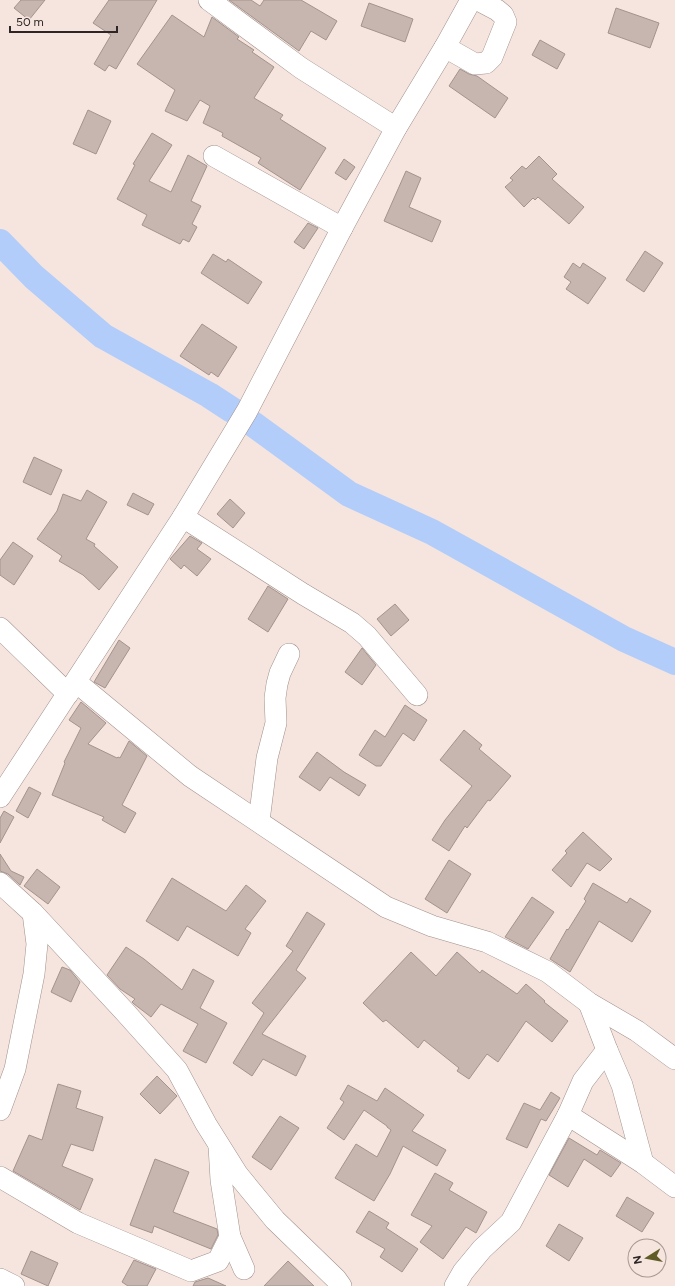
<svg xmlns="http://www.w3.org/2000/svg" width="675" height="1286" font-family="Figtree,sans-serif">
<rect width="100%" height="100%" fill="#f6e5de"/>
<g fill="none" stroke-linecap="round" stroke-linejoin="round">
<g stroke="#b2cdfa" stroke-width="26">
<path d="M0,242L34,277L103,336L209,395L232,410"/>
<path d="M253,424L349,494L432,532L624,639L675,662"/>
</g>
</g>
<g fill="#c6b6af" stroke="#a3938c">
<path d="M21,0H45L29,20L14,8Z"/>
<path d="M109,0H157L116,69L109,65L105,71L94,64L111,35L93,23Z"/>
<path d="M229,0H251L260,6L264,0H301L337,21L326,40L311,31L299,51Z"/>
<path d="M369,3L413,19L405,42L361,26Z"/>
<path d="M616,8L659,23L650,48L608,33Z"/>
<path d="M172,15L204,37L212,17L239,37L237,39L254,50L252,52L274,67L254,98L283,115L280,119L326,148L300,190L258,163L261,158L222,136L223,133L203,123L210,106L200,100L187,121L165,111L175,90L137,64Z"/>
<path d="M540,40L565,54L557,69L532,55Z"/>
<path d="M460,69L469,74L477,76L508,98L495,118L449,86Z"/>
<path d="M88,110L111,121L96,154L73,144Z"/>
<path d="M152,133L172,145L149,181L171,192L188,155L207,166L191,201L201,206L192,224L197,227L189,242L183,239L180,244L142,225L147,215L117,199L135,165L133,164Z"/>
<path d="M539,156L557,174L552,179L584,207L569,224L538,197L535,200L533,198L524,207L505,187L513,180L510,178L522,166L526,169Z"/>
<path d="M344,159L355,167L346,180L335,173Z"/>
<path d="M406,171L421,178L409,207L441,221L432,242L384,221Z"/>
<path d="M308,223L318,228L304,249L294,242Z"/>
<path d="M645,251L663,263L644,292L626,280Z"/>
<path d="M213,254L226,262L228,259L262,282L248,304L201,273Z"/>
<path d="M573,263L580,268L583,263L606,278L588,304L566,289L571,282L564,277Z"/>
<path d="M202,324L237,347L218,377L211,372L209,375L180,356Z"/>
<path d="M34,457L62,470L51,495L23,482Z"/>
<path d="M87,490L107,502L86,539L95,544L94,546L118,567L99,590L83,575L59,561L62,556L37,539L57,511L63,494L81,501Z"/>
<path d="M133,493L154,504L148,515L127,505Z"/>
<path d="M230,499L245,513L233,528L217,514Z"/>
<path d="M190,536L202,543L197,549L211,559L197,576L184,565L181,569L170,559Z"/>
<path d="M13,542L33,556L14,585L0,575V560Z"/>
<path d="M268,586L288,599L268,632L248,619Z"/>
<path d="M395,604L409,620L391,636L377,619Z"/>
<path d="M119,640L130,648L105,688L94,682Z"/>
<path d="M362,648L376,665L362,685L345,672Z"/>
<path d="M81,702L106,723L88,744L117,758L118,757L120,758L129,741L147,756L122,805L136,813L125,833L102,820L104,817L52,795L65,763L64,762L81,728L69,720Z"/>
<path d="M405,705L427,720L414,741L403,733L381,766H376L359,755L375,730L385,737Z"/>
<path d="M464,730L482,745L479,749L511,776L490,801L488,800L467,828L465,826L449,851L432,840L445,820L472,786L440,760Z"/>
<path d="M317,752L344,772L366,785L359,796L330,777L320,791L299,777Z"/>
<path d="M29,787L41,793L28,818L16,811Z"/>
<path d="M4,811L14,817L0,843V818Z"/>
<path d="M583,832L612,859L600,871L587,863L571,887L552,870L567,853L565,851Z"/>
<path d="M0,854L11,871L24,877L20,885L8,874L0,871Z"/>
<path d="M449,860L471,874L447,913L425,899Z"/>
<path d="M37,869L60,887L48,904L24,886Z"/>
<path d="M172,878L226,911L246,885L266,901L245,929L251,933L238,956L187,926L178,941L146,921Z"/>
<path d="M593,883L627,903L630,898L651,911L632,942L599,921L570,972L550,959L567,929L568,930L586,901L584,899Z"/>
<path d="M532,897L554,912L528,949L505,937Z"/>
<path d="M307,912L325,924L296,970L306,978L262,1034L306,1056L296,1076L263,1059L252,1076L233,1063L264,1013L252,1003L293,951L286,946Z"/>
<path d="M126,947L144,959L182,990L193,969L214,981L200,1008L227,1023L206,1063L183,1051L198,1024L161,1004L151,1017L134,1004L132,1002L135,999L120,989L107,975Z"/>
<path d="M411,952L436,976L457,952L480,973L482,970L517,994L526,984L545,1001L544,1002L568,1021L552,1042L526,1021L498,1062L487,1054L469,1079L457,1071L459,1068L424,1040L418,1048L386,1020L383,1022L363,1003Z"/>
<path d="M62,967L70,970L80,982L71,1002L51,992Z"/>
<path d="M157,1076L177,1096L160,1114L140,1094Z"/>
<path d="M58,1084L81,1091L76,1108L103,1117L93,1151L71,1144L62,1166L93,1179L80,1210L13,1171L29,1135L42,1140Z"/>
<path d="M348,1085L377,1101L385,1088L424,1115L412,1131L446,1150L437,1166L403,1146L390,1174L374,1201L335,1178L356,1144L377,1157L391,1130L387,1127V1126L364,1110L344,1140L327,1128L344,1102L340,1099Z"/>
<path d="M551,1092L560,1098L546,1121L541,1119L527,1148L506,1139L524,1103L540,1110Z"/>
<path d="M280,1116L299,1128L271,1170L252,1157Z"/>
<path d="M569,1138L597,1155L600,1150L621,1163L611,1177L584,1159L568,1187L549,1175Z"/>
<path d="M155,1159L189,1172L173,1212L217,1229L218,1235L211,1249L154,1226L152,1233L130,1225Z"/>
<path d="M435,1173L453,1183L449,1190L487,1212L476,1233L466,1227L443,1259L420,1242L432,1226L411,1215Z"/>
<path d="M627,1197L654,1213L642,1232L616,1216Z"/>
<path d="M369,1211L389,1223L386,1228L418,1249L402,1272L380,1257L385,1249L356,1232Z"/>
<path d="M559,1224L583,1238L569,1261L546,1246Z"/>
<path d="M31,1251L58,1263L48,1286L21,1274Z"/>
<path d="M134,1260L156,1269L147,1286H128L122,1282Z"/>
<path d="M288,1261L314,1286H264Z"/>
<path d="M208,1278L226,1286H193L195,1282Z"/>
</g>
<g fill="none" stroke-linecap="round" stroke-linejoin="round">
<defs>
<g id="minor">
<path d="M209,0L301,68L396,128"/>
<path d="M445,47L475,64L486,63L492,57L506,22L503,15L497,10L478,0"/>
<path d="M214,156L342,228"/>
<path d="M183,517L303,594L352,623L367,636L417,695"/>
<path d="M0,628L68,694"/>
<path d="M76,682L190,776L386,907L432,926L487,942L548,972L589,1003L637,1031L675,1059"/>
<path d="M0,797L183,517L247,411L342,228L396,128L445,47L471,0"/>
<path d="M259,821L267,758L276,723L275,698L277,684L280,673L289,654"/>
<path d="M0,883L33,913L125,1012L177,1070L206,1124L238,1175L275,1220L336,1279L341,1286"/>
<path d="M607,1050L622,1085L643,1163"/>
<path d="M0,1110L15,1069L34,974L37,944L33,913"/>
<path d="M568,1115L643,1163L675,1187"/>
<path d="M219,1146L221,1180L230,1237L244,1269"/>
<path d="M0,1177L78,1223L191,1271L218,1261L230,1237"/>
<path d="M0,1279L14,1286"/>
<path d="M455,1286L463,1272L482,1249L511,1222L568,1115L583,1081L607,1050L589,1003"/>
</g>
</defs>
<use href="#minor" stroke="#a1918a" stroke-width="22"/>
<use href="#minor" stroke="#fff" stroke-width="21"/>
</g>
<g transform="translate(647 1258) rotate(259)"><circle r="19" fill="#f6e5de" stroke="#a69994"/>
<path d="M0-3L7 15L0 10L-7 15Z" fill="#605c28"/>
<text y="-6" font-size="11" font-weight="bold" text-anchor="middle" fill="#2d2624">N</text>
</g>
<path d="M10 26v6h107v-6" fill="none" stroke="#2d2624" stroke-width="2"/>
<text x="16" y="26" font-size="12" fill="#2d2624" stroke="#f6e5de" stroke-width="3" paint-order="stroke">50 m</text>
</svg>
